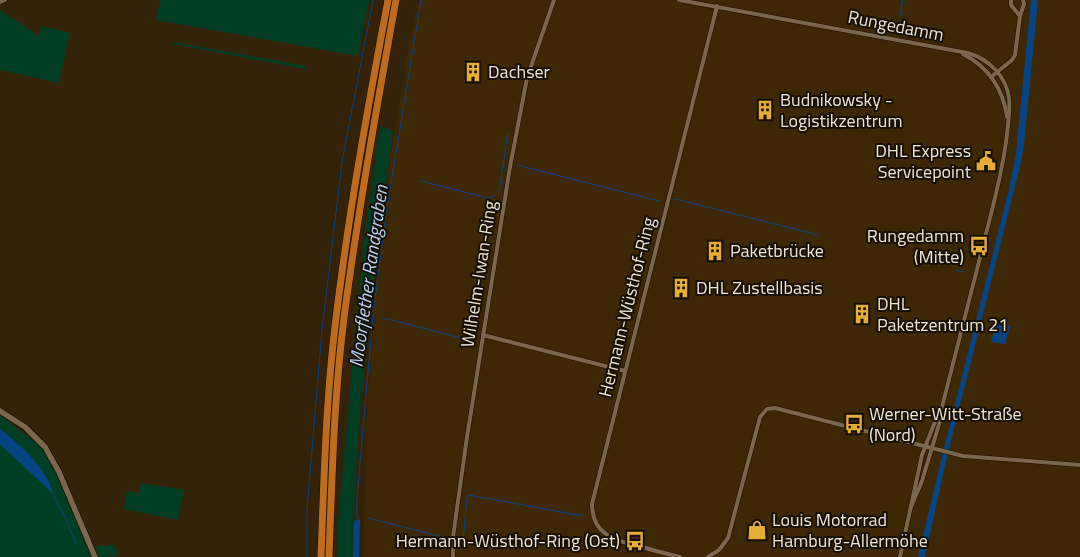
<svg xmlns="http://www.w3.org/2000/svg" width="1080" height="557" font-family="'Titillium Web',sans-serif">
<rect width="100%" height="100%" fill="#352309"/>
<path fill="#3d2704" d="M420,0H1080V557H363L367,404L377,276L392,149L414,17Z"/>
<g fill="#003e23">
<path d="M160,0H369L358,56L156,20Z"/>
<path d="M0,10L39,36L42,26L70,33L59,83L0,70Z"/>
<path d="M174,42L306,66V68L305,69L174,44Z"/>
<path d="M380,126L393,131C374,273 355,414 353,557H338L337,532L364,239Z"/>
<path d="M0,415L39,445L57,473L92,557H0Z"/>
<path d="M141,483L184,490L178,520L124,509L127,491L139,493Z"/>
<path d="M113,545L118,552L116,556L99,557L96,548L97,546Z"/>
</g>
<g fill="#064484">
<path d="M1031,0H1038L1024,145L1020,167L947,457L925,557H918L942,456L1009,189L1016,153Z"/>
<path d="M996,322L1010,326L1005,344L991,342Z"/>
<path d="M0,429C19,444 48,469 53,494L0,444Z"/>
<path d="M360,519L359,557H353L354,521Z"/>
</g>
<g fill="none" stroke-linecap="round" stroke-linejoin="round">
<g stroke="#064484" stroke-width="1">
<path d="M898,26L903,0"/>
<path d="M517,165L659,201"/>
<path d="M421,181L488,198L495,195"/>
<path d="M499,192L508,132"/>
<path d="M675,199L818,235"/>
<path d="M956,270L963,272"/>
<path d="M383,318L473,341"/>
<path d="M53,494L64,515L76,544"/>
<path d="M368,518L447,538"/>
<path d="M357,519V497L373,316L386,214L421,0"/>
<path d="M463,542L467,498L469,495L583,516"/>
<path d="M307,557V509L322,330L342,162L373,0"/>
</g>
<defs>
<g id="street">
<path d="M679,0L968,53C989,59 1006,76 1009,98C1010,107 1009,116 1008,125C1005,158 997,190 989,222C973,285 957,348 941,411L940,421L922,481L911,507"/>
<path d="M1011,0V5L1020,16"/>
<path d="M0,2L5,0"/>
<path d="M963,54C988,67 1003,89 1007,117"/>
<path d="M991,77L1012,60L1015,55L1020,16L1024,4L1023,0"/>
<path d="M483,335L625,371"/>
<path d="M453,557V537L467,437L510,167L527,78L554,0"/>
<path d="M680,557C668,554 655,551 643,547C617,541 592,536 592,504L717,6"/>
<path d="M708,557L719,550L728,538L760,417L767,409L775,408L963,456L1080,465"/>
<path d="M900,557L922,455L936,419L940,413"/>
</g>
<path id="secondary" d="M0,411L25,427L45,447L59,472L95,557"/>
<g id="highway">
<path d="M321,557C324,477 326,397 336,318C349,211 368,106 388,0"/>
<path d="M329,557C332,478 334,397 344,318C358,212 377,106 396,0"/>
</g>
</defs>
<use href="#street" stroke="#1c0c00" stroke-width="5"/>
<use href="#secondary" stroke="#1c0c00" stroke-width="7"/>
<use href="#highway" stroke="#1c0c00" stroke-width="8"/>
<use href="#street" stroke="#7b674c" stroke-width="4"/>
<use href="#secondary" stroke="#7b674c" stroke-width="5.5"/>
<use href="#highway" stroke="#bc6c1c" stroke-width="7"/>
</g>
<defs>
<symbol id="building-bare" viewBox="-9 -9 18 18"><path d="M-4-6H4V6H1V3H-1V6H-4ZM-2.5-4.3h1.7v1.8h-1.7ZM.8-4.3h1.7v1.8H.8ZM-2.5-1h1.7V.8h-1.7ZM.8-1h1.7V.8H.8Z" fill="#e6ac36" stroke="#160e05" stroke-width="2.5" paint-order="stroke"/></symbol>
<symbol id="civic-bare" viewBox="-9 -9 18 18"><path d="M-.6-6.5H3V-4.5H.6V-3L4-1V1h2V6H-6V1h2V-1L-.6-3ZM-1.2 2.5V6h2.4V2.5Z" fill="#e6ac36" stroke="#160e05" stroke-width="2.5" paint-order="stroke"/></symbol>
<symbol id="bus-bare" viewBox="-9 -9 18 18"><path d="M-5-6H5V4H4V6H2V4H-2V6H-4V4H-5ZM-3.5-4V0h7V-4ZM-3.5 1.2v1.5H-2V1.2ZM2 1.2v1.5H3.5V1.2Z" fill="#e6ac36" stroke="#160e05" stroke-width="2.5" paint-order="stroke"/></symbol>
<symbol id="shop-bare" viewBox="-9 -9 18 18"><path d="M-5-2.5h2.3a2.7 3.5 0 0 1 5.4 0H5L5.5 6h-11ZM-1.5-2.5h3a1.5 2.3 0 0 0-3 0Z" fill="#e6ac36" stroke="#160e05" stroke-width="2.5" paint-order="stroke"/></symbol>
</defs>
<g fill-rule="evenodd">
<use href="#building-bare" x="459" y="58" width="28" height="28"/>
<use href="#building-bare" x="751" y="96" width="28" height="28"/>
<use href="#civic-bare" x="972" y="147" width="28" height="28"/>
<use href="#bus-bare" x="965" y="232" width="28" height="28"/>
<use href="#building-bare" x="701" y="237" width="28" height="28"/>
<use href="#building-bare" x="667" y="274" width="28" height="28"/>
<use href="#building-bare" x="848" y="300" width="28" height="28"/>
<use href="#bus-bare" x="840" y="410" width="28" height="28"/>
<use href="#shop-bare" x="743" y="516" width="28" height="28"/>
<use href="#bus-bare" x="621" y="527" width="28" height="28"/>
</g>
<g text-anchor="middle" stroke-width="4" stroke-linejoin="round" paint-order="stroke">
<g font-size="18" fill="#f1e5d6" stroke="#160e05">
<text transform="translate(896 26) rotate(11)" y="6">Rungedamm</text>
<text transform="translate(479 274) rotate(-81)" y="6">Wilhelm-Iwan-Ring</text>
<text transform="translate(627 307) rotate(-76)" y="6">Hermann-Wüsthof-Ring</text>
</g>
<g font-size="18" fill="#f1e5d6" stroke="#160e05" text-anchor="start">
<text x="488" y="78">Dachser</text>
<text x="780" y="106">Budnikowsky -<tspan x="780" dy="21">Logistikzentrum</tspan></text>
<text x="971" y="157" text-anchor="end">DHL Express<tspan x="971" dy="21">Servicepoint</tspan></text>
<text x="964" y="242" text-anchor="end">Rungedamm<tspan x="964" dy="21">(Mitte)</tspan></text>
<text x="730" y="257">Paketbrücke</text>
<text x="696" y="294">DHL Zustellbasis</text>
<text x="877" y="310">DHL<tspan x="877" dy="21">Paketzentrum 21</tspan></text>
<text x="869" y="420">Werner-Witt-Straße<tspan x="869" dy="21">(Nord)</tspan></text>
<text x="772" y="526">Louis Motorrad<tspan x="772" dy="21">Hamburg-Allermöhe</tspan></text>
<text x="620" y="547" text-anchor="end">Hermann-Wüsthof-Ring (Ost)</text>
</g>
<g font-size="19" font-style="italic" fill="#b5d2f8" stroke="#160e05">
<text transform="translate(368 276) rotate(-82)" y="7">Moorflether Randgraben</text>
</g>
</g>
</svg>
